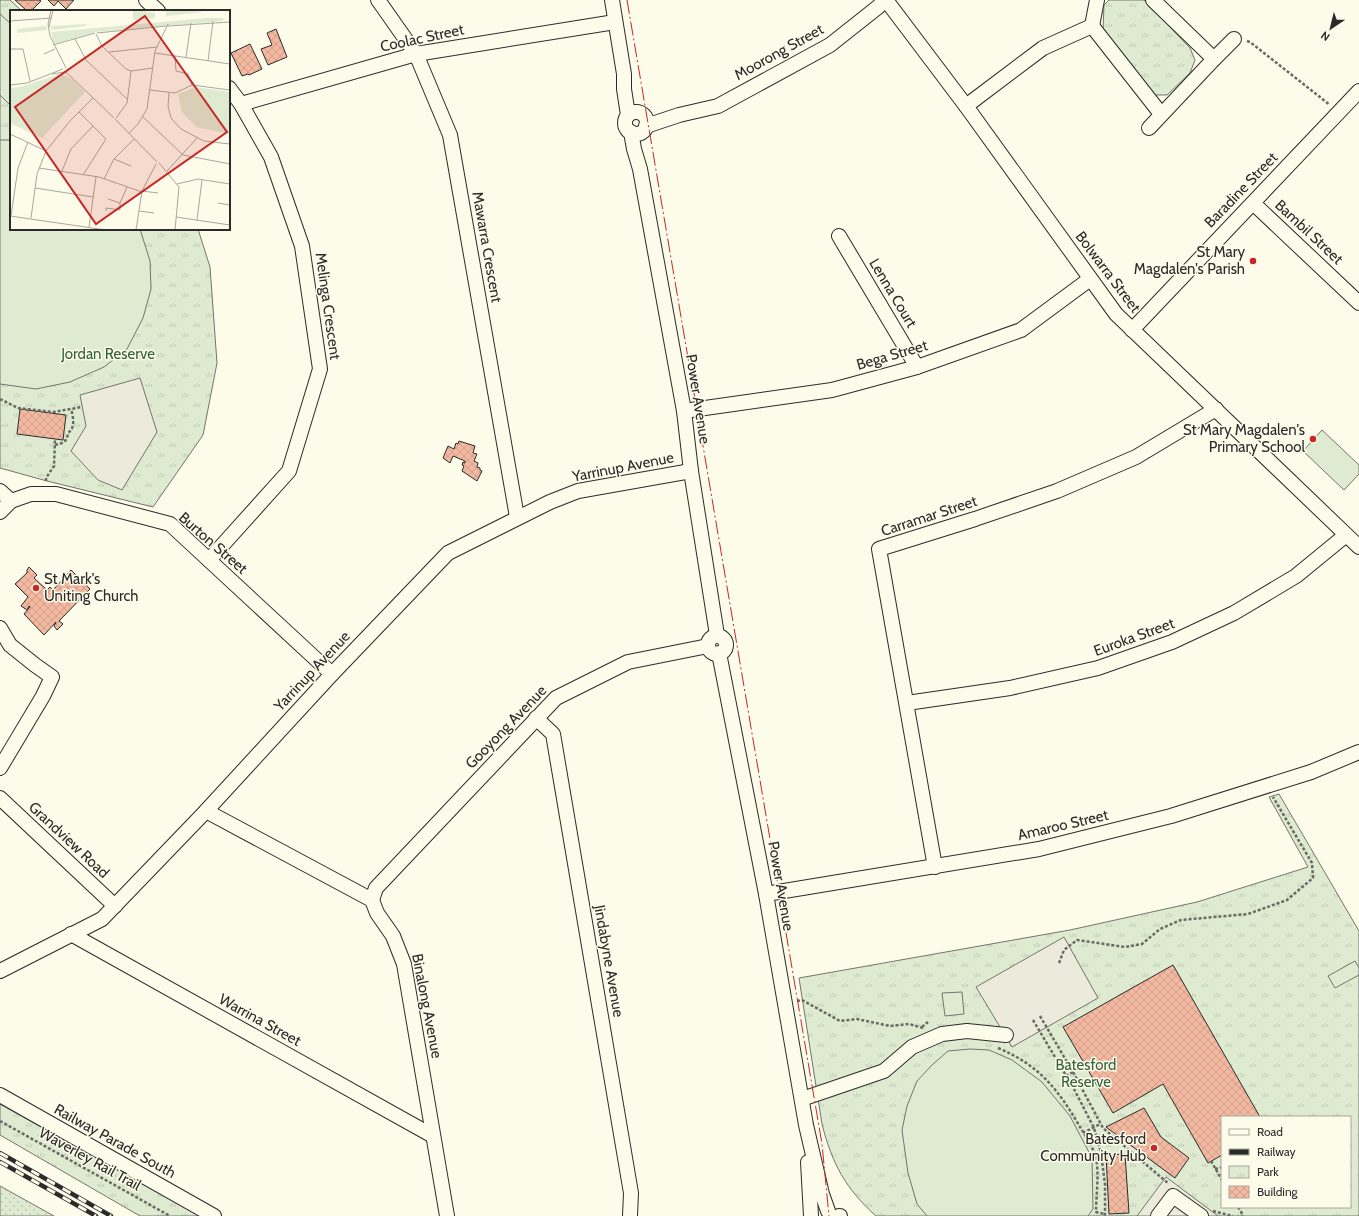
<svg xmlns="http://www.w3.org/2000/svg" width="1359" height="1216" font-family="Cabin,sans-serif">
<defs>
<pattern id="grass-dots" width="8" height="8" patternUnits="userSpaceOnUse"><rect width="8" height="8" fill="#deebd1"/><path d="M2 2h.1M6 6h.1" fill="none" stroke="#bfcab4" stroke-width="1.8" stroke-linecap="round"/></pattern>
<pattern id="park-tufts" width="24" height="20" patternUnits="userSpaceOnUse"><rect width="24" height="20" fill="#deebd1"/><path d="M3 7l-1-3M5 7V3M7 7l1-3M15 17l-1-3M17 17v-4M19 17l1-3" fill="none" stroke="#bfcab4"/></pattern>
<pattern id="building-cross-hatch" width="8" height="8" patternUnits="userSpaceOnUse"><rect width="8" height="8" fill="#f2b8a0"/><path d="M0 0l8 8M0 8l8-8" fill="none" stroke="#d09e8a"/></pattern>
</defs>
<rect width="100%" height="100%" fill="#fdfbea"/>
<path fill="url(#grass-dots)" stroke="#74746e" d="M0,1186L54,1216H0Z"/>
<g fill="url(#park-tufts)" stroke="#74746e" fill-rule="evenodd">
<path d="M0,0H10L22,11H11V229H198L210,267L217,363L203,435L153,507L47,481L0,468Z"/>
<path d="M1109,0H1144L1190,48L1195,60L1190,73L1167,95H1155L1103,31L1104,5Z"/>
<path d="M1279,794L1359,931V1216H876C846,1189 832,1164 822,1124L799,978L1070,930L1197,902L1308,867L1269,797ZM1222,1117H1350V1207H1222Z"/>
<path d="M0,1104L200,1216H140L0,1135Z"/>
</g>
<g fill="#deebd1" stroke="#74746e">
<path d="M0,14L11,24V106L0,95Z"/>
<path d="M0,140H11V229H140L150,261L151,289L143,318L127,349L104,367L70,382L36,389L0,384Z"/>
<path d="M1322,430L1359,465V474L1344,490L1303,451Z"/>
<path d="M1355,961L1359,968V975L1335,988L1328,976Z"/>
<path d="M962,992L964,1014L945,1016L942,993Z"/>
<path d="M970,1049L989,1050L1012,1060L1042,1082L1070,1116L1092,1158L1093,1209L1088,1216H927L917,1204L908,1173L902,1130L907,1106L917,1081L932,1065L948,1051Z"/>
</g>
<g fill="#eceadb" stroke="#74746e">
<path d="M140,378L157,432L122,490L98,480L71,451L86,426L80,395Z"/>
<path d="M1064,937L1098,998L1012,1047L976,987Z"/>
<path d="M1166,1177L1218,1216H1137Z"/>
</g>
<g fill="url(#building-cross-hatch)" stroke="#2b2b2b">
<path d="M15,0H39L41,1L31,11H27Z"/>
<path d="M48,0H74L66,9L58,1L54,6Z"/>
<path d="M276,29L287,57L268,65L261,49L272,45L267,33Z"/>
<path d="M250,44L262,69L249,75L248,74L242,76L231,53Z"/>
<path d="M20,409L66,415L63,440L17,434Z"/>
<path d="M459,441L475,446L473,453L477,454L474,461L478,463L477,467L480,468V470L482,471L477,481L462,471L464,466L462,465L463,462L465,463V461L453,456L450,463L443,458L448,446L454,449L456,443L458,444Z"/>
<path d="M29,567L37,575L34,578L47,590L50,587L53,590L71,570L90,589L59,621L63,624L57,630L54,626L56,622L44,635L24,614L30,607L29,606L27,610L21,606L28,597L15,584L27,573V570Z"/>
<path d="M1173,965L1260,1117H1222V1155L1208,1163L1163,1084L1113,1113L1063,1027Z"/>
<path d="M1144,1108L1161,1137L1189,1158L1175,1178L1106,1127Z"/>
<path d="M1125,1154L1129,1213L1109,1214L1106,1155Z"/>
</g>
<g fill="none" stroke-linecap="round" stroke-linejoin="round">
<defs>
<g id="minor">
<path d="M146,0L158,11"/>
<path d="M378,0L416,54L450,135L517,517"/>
<path d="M612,0L624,74V89L628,115"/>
<path d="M886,0L966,106L1116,314L1359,547"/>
<path d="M1153,0L1214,59L1234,39"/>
<path d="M1092,26L1161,114"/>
<path d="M1092,26L1097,0"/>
<path d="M241,104L416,54L615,22"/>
<path d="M966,106L1043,48L1092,26"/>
<circle cx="636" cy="123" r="11"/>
<path d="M646,126L679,115L718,106L830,45L878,7L885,0"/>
<path d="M1149,128L1214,59"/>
<path d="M631,132L634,149L640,169L684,411L691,471L717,635"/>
<path d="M1253,203L1359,303"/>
<path d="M839,236L917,367"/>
<path d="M1132,330L1359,91"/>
<path d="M684,411L832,390L917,367L1021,330L1090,279"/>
<path d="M0,491L11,501L31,494H56L170,524L332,674"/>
<path d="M0,512L11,501"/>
<path d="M209,560L289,471L320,369L302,246L271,157L241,104L229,88"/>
<path d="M0,628L10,645L35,665L52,677L43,696L0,768"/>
<circle cx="717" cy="645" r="9"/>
<path d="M719,653L766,894L806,1125L822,1194L828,1211"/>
<path d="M907,703L1010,688L1098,668L1172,642L1234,613L1296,576L1346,535"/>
<path d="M536,718L553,734L631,1193L630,1216"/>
<path d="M0,798L115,906"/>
<path d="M206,811L372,900L377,913L393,936L404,964L447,1216"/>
<path d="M935,867L879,549L975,519L1057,491L1136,457L1216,409"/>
<path d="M766,894L1039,849L1171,816L1311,772L1359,752"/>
<path d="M372,900L376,888L556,698L628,662L708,646"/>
<path d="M71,934L433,1136"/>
<path d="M0,971L102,919L206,811L332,674L448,553L550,502L578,491L691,471"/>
<path d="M0,1095L214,1216"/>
<path d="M802,1099L884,1071L912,1047L942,1034L967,1031L1006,1035"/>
<path d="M808,1162L811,1216"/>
<path d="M839,1216H840"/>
<path d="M1158,1216L1173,1196L1201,1216"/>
</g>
</defs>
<use href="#minor" stroke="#2b2b2b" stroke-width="16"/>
<g stroke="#6a6964" stroke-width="2.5" stroke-dasharray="3 2" stroke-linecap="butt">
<path d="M1247,41L1250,42L1330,105"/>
<path d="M0,399L18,408L53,412L82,407"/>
<path d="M55,445C63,443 67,442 68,433C76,427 73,417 71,409"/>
<path d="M46,481V478L54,466L55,439"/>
<path d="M1059,963L1064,950L1077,940L1125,947L1142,944L1160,929L1181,920L1248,914L1287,900L1313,878L1312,863L1273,797"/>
<path d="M797,1001L802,1000L840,1021L857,1019L890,1026L909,1024L923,1028"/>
<path d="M1040,1016L1073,1072L1103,1128L1169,1184"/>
<path d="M1033,1020L1074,1089L1094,1128L1101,1153L1105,1184V1214L1104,1216"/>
<path d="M922,1027L928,1022"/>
<path d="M998,1048C1039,1065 1058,1089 1080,1127C1085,1135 1091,1145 1095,1154C1100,1171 1096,1194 1096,1212L1105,1214"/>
<path d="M1066,1076L1073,1072"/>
<path d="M0,1121L170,1216"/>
<path d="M1083,1133L1100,1124"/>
<path d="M1211,1161L1222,1180"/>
<path d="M1215,1169L1222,1167"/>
<path d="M1238,1207L1243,1215L1242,1216"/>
<path d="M1213,1211L1233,1216"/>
</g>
<use href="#minor" stroke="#fdfbea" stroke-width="14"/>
<defs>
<g id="rail">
<path d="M0,1153L111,1216"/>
<path d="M0,1162L96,1216"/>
</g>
</defs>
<use href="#rail" stroke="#2b2b2b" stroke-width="4.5"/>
<use href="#rail" stroke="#fdfbea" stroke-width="3" stroke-dasharray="9" stroke-linecap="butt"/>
<path stroke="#c62828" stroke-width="1" stroke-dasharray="14 3 2 3" stroke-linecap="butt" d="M627,0L822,1144L829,1216"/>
</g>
<g fill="#c62828" stroke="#fdfbea" stroke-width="1.5">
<circle cx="1253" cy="261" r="4"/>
<circle cx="1313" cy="439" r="4"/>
<circle cx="36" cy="588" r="4"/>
<circle cx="1154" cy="1148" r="4"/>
</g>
<g text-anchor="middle" stroke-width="3" stroke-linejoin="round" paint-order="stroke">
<g font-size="15" fill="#2b2b2b" stroke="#fdfbea">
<text transform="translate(422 38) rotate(-12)" y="5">Coolac Street</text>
<text transform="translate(779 52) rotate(-29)" y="5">Moorong Street</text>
<text transform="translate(1241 190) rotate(-46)" y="5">Baradine Street</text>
<text transform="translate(1309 232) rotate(43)" y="5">Bambil Street</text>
<text transform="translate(487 247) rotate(80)" y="5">Mawarra Crescent</text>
<text transform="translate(1108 272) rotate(53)" y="5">Bolwarra Street</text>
<text transform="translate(893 293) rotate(59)" y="5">Lenna Court</text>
<text transform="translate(328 306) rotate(82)" y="5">Melinga Crescent</text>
<text transform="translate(892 355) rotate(-16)" y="5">Bega Street</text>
<text transform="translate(698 399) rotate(81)" y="5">Power Avenue</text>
<text transform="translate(623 467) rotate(-11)" y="5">Yarrinup Avenue</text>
<text transform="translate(929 516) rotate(-18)" y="5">Carramar Street</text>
<text transform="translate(213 543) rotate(41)" y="5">Burton Street</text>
<text transform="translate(1134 637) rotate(-20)" y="5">Euroka Street</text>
<text transform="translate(312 671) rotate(-47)" y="5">Yarrinup Avenue</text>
<text transform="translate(506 727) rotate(-46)" y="5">Gooyong Avenue</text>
<text transform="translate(1063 825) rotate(-13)" y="5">Amaroo Street</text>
<text transform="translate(69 840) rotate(43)" y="5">Grandview Road</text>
<text transform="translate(781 886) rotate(80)" y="5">Power Avenue</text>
<text transform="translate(609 961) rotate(80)" y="5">Jindabyne Avenue</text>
<text transform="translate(427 1006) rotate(79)" y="5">Binalong Avenue</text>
<text transform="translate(260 1020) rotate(29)" y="5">Warrina Street</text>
<text transform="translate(115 1141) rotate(29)" y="5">Railway Parade South</text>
<text transform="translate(90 1159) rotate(29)" y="5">Waverley Rail Trail</text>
</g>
<g font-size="15" fill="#2b2b2b" stroke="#fdfbea" text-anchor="end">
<text x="1245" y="257">St Mary<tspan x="1245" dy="17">Magdalen's Parish</tspan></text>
<text x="1305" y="435">St Mary Magdalen's<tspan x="1305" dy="17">Primary School</tspan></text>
<text x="44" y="584" text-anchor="start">St Mark's<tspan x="44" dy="17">Uniting Church</tspan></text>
<text x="1146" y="1144">Batesford<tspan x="1146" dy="17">Community Hub</tspan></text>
</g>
<g font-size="15" fill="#34623c" stroke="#fdfbea">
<text x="108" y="359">Jordan Reserve</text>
<text x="1086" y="1070">Batesford<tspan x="1086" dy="17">Reserve</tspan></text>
</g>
</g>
<g transform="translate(10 10)">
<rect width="220" height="220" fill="#fdfbea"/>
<path d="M123,0L145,3V8L123,10ZM76,14V16L41,20V16ZM36,16L37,20L8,23L7,19Z" fill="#deebd1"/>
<path d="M156,0H181L193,2L156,6ZM198,8H215L212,11L85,22L44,34L41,22ZM50,64L61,68L75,82L33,127L41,132L0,113L1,78L10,77ZM186,77L220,82V127L219,133L220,124L186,117L172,102L168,84Z" fill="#deebd1"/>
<path d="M42,67L48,68L54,74L56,83L51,88L39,87L31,80L32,72ZM183 98a15 15 0 1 1 30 0a15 15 0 1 1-30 0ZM203,112L220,114L219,121L202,119Z" fill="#deebd1"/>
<path fill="none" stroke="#a9a89e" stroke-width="1" d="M41,0L38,14L40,26L56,58M0,11L41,8M159,16L220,12M39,17L43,0M87,23L156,16M86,24L92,36L116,59L121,61L143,58M65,29L76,50L117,89M43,35L85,23M0,39H13L20,71M99,42L147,37M145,43L220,54M34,44L45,39M165,46L166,61L178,64L182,75M176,47L181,13M198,51L203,11M56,62L104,108M42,64L55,62M0,75L17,73L53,59M140,80L165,83L182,75L220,80M159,83L158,96L161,108L171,119L194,131L220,134M69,102L96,129L73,165M133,107L173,145L220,154M106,108L117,93L121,61M105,109L147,152M119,123L128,114L137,99L145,41L158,14V17M0,124L36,141M104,149L121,156M149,153L169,177L165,220M29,158L89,167L132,182M52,161L61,139L83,116M157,161L187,128M94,169L104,149L124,129M167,174L188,169L220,174M25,178L83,187M132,181L148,183M98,189L110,193M110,193L117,177M208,193L220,195M96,201V198L110,200V193M129,201L144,203M0,206L96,220M1,206L8,158L18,132M166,207L220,215M21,208L27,164L36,141L60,111L83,88M187,210L192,170M79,217L86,167M126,220L132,181L146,154"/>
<path fill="#c62828" fill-opacity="0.15" stroke="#c62828" stroke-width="2" d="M135,6L217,122L86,214L5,97Z"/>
<rect width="220" height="220" fill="none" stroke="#2b2b2b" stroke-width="2"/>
</g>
<rect x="1221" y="1116" width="130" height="92" fill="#fdfbea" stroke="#a9a89e"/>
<rect x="1229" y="1129" width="20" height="6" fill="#fdfbea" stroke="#a9a89e"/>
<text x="1257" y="1136" font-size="12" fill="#2b2b2b">Road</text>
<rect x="1229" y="1149" width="20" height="6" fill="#2b2b2b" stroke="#a9a89e"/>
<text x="1257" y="1156" font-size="12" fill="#2b2b2b">Railway</text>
<rect x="1229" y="1166" width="20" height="12" fill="url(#park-tufts)" stroke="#a9a89e"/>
<text x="1257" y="1176" font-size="12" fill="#2b2b2b">Park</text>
<rect x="1229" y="1186" width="20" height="12" fill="url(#building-cross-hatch)" stroke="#a9a89e"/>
<text x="1257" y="1196" font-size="12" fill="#2b2b2b">Building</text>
<g transform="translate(1331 28) rotate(215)" stroke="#fdfbea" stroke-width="3" paint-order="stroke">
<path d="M0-3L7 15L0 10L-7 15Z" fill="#2b2b2b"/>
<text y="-6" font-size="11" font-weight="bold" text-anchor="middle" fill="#2b2b2b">N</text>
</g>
</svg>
